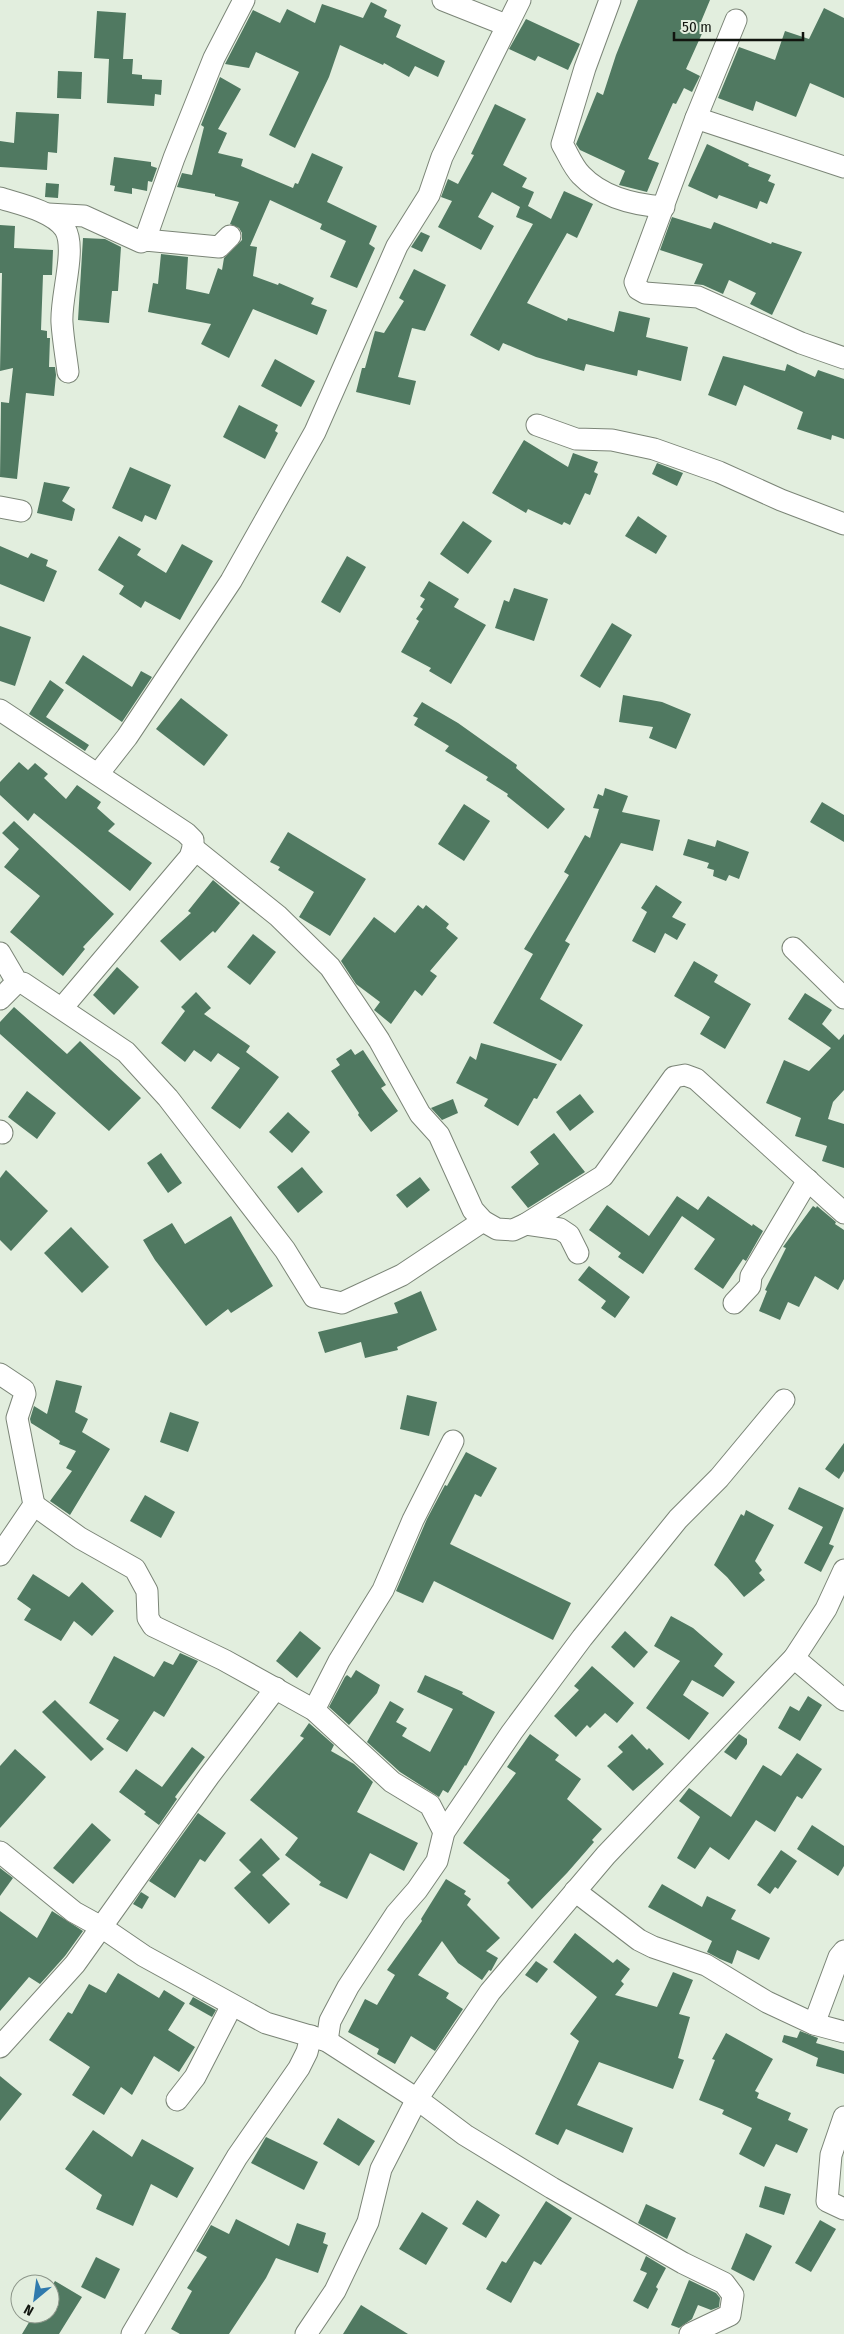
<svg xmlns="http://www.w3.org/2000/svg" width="844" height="2334" font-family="'Fira Sans Condensed',sans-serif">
<rect width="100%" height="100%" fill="#e2eede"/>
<g fill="#507961">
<path d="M638,0H710L700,24L705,27L686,69L700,76L692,92L684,88L676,104L673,103L648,159L659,163L647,192L619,185L625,171L580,150L576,144L597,92L603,95L616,55Z"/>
<path d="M371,2L387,10L384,17L401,25L396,37L445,61L438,77L415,66L409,77L384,63L383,65L340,45L329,77L295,148L269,135L299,72L256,52L249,68L225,64L253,10L280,23L287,9L315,23L322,4L363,18Z"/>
<path d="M824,8L844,18V98L810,83L796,117L756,101L753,111L718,98L739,47L775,60L785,31L809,39Z"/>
<path d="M97,11L126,13L123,59H133L132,74L142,75V79L162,80L161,95L155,94L154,106L107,103L109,59L94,58Z"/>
<path d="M526,19L580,44L568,70L538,56L535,61L509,49Z"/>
<path d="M58,71L82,72L81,99L57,98Z"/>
<path d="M220,77L241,89L218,129L227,133L218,153L243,159L241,166L293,188L295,183L298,184L312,153L343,167L327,202L377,226L369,244L375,248L357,288L330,277L346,241L320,229L322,224L270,200L250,246L257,247L253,276L278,285L279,283L314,298L311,304L327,310L317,335L253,309L229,358L201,344L211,324L148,312L153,283L158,284L161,254L188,257L186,289L209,294L218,268L222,270L224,258L242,240V233L239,228L230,224L239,202L215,196V194L177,187L182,173L192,175L204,127L201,125Z"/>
<path d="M495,104L526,119L503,165L527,178L522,187L534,192L528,206L551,219L564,191L593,204L577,238L567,233L527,303L567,321L568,318L614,332L619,311L650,318L646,337L688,347L681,381L638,370L637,376L586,364L584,371L536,357L503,343L499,351L470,335L533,224L516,217L520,207L492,192L478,217L494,226L481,250L438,227L452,201L441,197L448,179L458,184L474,155L471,154Z"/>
<path d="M16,112L59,114L57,153L48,152L47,170L0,167V141L14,143Z"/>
<path d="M707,144L749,164L748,166L771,175L768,181L775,184L767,204L760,201L757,209L719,195L717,199L688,186Z"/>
<path d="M114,157L151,162V166L157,168L152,182L148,181L147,191L132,188V194L114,191L115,186L110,185Z"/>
<path d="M46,183L59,184L58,198L45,197Z"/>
<path d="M672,217L711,229L714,222L771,244L772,242L802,252L772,315L750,304L756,293L729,280L723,294L703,285L694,284L703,264L660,250Z"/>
<path d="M0,225L15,226L14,248L53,250L52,275H43L41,330L47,331V338H50L49,367H55L56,375L54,396L26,393L17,479L0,477L1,402L9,403L13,368L0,371L2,273H0Z"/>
<path d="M421,232L430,236L422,252L411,247Z"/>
<path d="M83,238L105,239L121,247L118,291H112L109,323L78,320Z"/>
<path d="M414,269L446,285L425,331L412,328L398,377L416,381L410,405L356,392L362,368H365L375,331L384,333L404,301L399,298Z"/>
<path d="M723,356L785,371L787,364L815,377L818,370L844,379V439L832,435L831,440L797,429L803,412L744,385L736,406L708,395Z"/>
<path d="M275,359L315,381L301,407L261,386Z"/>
<path d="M239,405L278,425L275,431L278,433L265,459L223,437Z"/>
<path d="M524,440L568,467L573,453L598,462L594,472L598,474L590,495L585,493L570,525L564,522L562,525L528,509L526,513L492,493Z"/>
<path d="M657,463L683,473L677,486L652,474Z"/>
<path d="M130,467L171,485L156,520L145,515L142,522L112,508Z"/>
<path d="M44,482L70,487L62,501L75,509L72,521L37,513Z"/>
<path d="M638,516L667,536L656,554L625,536Z"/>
<path d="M463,521L492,541L468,574L440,554Z"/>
<path d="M119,536L141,549L137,555L166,573L182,544L213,561L180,620L145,601L141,608L119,594L124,586L98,570Z"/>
<path d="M0,546L28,558L31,553L48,560L46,566L57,571L44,602L0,584Z"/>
<path d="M347,556L366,567L340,613L321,602Z"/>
<path d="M429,581L459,599L454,607L486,625L451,684L429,671L431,668L401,652L419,621L416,619L423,609L420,607L425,599L420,596Z"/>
<path d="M514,588L548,599L534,641L495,628L504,600L509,602Z"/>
<path d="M612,623L632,635L600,688L580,676Z"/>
<path d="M0,626L31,637L15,686L0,681Z"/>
<path d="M83,655L132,687L141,671L152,677L122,722L65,683Z"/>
<path d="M50,680L64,690L46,717L89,745L85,751L29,714Z"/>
<path d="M623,695L662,702L691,714L676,749L649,738L653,727L619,722Z"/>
<path d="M181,698L228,735L204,766L156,729Z"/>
<path d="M422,702L458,723L517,765L516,768L565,809L548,829L507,796L508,794L486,780L488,777L445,751L449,746L414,725L418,718L413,716Z"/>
<path d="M19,762L28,770L35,763L48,774L44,778L66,799L77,785L101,802L97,808L115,824L108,831L152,863L130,891L34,813L28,821L0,795V782Z"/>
<path d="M605,788L628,796L622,812L660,820L653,851L621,843L565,941L570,944L540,999L583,1025L561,1061L493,1023L533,954L524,949L569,875L564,872L585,835L590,838L599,809L593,808L598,794L603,796Z"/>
<path d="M822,802L844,815V842L810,822Z"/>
<path d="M464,804L490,821L464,861L438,844Z"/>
<path d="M14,821L114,914L83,947L85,949L63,976L10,932L40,896L4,867L19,849L2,833Z"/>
<path d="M288,832L366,879L330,936L299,917L314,892L278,870L280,867L270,862Z"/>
<path d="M688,839L715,847L717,840L749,852L739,879L729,875L726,881L713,876L714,870L707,868L709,863L683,855Z"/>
<path d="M213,880L240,903L215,933L213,931L180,961L160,941L191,913L188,911Z"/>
<path d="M656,885L682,902L672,917L686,924L677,940L665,933L655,953L632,941L647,912L641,908Z"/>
<path d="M418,905L423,909L426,905L449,924L446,928L458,938L430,971L437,976L422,996L415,990L391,1024L374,1010L380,1002L356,984L341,961L374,917L395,933Z"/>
<path d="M253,934L276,952L250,985L227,967Z"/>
<path d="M694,961L718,975L714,982L751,1004L725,1049L700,1034L710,1017L674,996Z"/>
<path d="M117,967L139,987L114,1015L93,995Z"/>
<path d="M196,992L211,1008L204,1014L250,1046L246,1052L279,1077L240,1129L211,1108L240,1068L218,1053L211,1062L194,1050L185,1062L161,1043L185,1011L181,1007Z"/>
<path d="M805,993L832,1010L822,1024L839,1040L844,1034V1090L833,1102L828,1119L844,1124V1168L822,1161L827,1146L795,1136L801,1118L766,1103L784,1060L809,1071L831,1048L788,1019Z"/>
<path d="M14,1007L67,1054L80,1041L141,1098L109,1131L0,1034V1022Z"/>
<path d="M481,1043L557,1064L537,1099L534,1098L518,1126L484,1106L488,1099L456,1083L470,1056L476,1060Z"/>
<path d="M351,1049L355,1055L363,1050L386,1085L381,1088L398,1111L371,1132L358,1115L359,1113L331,1071L340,1065L336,1059Z"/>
<path d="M27,1091L56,1113L37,1139L8,1117Z"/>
<path d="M580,1094L594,1112L570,1131L556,1112Z"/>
<path d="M453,1099L458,1113L442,1120L431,1108Z"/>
<path d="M288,1112L310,1132L292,1153L269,1132Z"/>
<path d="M554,1133L585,1172L528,1208L511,1187L539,1164L530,1152Z"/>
<path d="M161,1153L182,1183L168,1193L147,1163Z"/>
<path d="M302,1167L323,1192L298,1213L277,1187Z"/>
<path d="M6,1170L48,1211L11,1251L0,1240V1178Z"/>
<path d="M420,1177L430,1190L407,1208L396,1195Z"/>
<path d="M677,1196L698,1210L708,1196L752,1226L753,1224L763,1231L746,1261L743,1259L723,1289L694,1269L715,1239L682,1216L643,1274L618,1257L621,1253L589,1230L607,1205L649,1236Z"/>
<path d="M813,1206L816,1208L817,1206L836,1222L835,1224L844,1230V1279L838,1290L815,1276L799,1307L788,1302L780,1320L759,1311L767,1291L765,1290L786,1248L783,1247Z"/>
<path d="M231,1216L273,1286L231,1313L228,1309L206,1326L155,1260L143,1240L172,1223L185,1244Z"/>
<path d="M71,1227L109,1267L82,1293L44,1253Z"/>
<path d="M589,1266L630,1297L615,1318L601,1308L606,1301L578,1280Z"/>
<path d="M421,1291L437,1330L397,1347L398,1350L365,1358L361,1342L325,1353L318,1332L398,1313L394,1303Z"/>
<path d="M56,1380L82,1386L75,1412L88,1419L82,1432L110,1449L70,1515L50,1501L72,1471L66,1468L76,1451L59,1444L60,1441L31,1423L30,1419L34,1406L47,1414Z"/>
<path d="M407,1395L437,1402L429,1436L400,1429Z"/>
<path d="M170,1412L199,1422L188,1452L160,1442Z"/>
<path d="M844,1443V1471L839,1479L825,1469Z"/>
<path d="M466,1452L497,1468L481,1497L475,1494L450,1544L571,1603L553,1640L434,1581L423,1603L396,1591L427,1519L445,1485L447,1486Z"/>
<path d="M799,1487L844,1508L829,1544L834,1546L821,1572L804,1563L823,1527L788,1509Z"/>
<path d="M145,1495L175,1512L161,1538L130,1521Z"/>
<path d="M746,1510L774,1525L755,1561L762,1570L759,1573L765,1580L744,1597L727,1577L714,1565L741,1514L744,1516Z"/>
<path d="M33,1574L69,1597L82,1582L114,1611L92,1636L74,1621L61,1641L24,1620L31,1609L17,1599Z"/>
<path d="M671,1616L693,1628L723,1654L714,1666L735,1682L723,1697L692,1680L683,1695L709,1713L689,1740L646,1708L680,1661L654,1646Z"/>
<path d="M300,1631L321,1648L297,1678L276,1661Z"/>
<path d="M625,1631L648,1652L634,1668L611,1647Z"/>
<path d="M180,1653L198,1661L164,1717L154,1711L127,1752L106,1739L119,1720L89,1703L114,1656L154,1677L164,1661L173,1665Z"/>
<path d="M592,1666L634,1703L617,1723L605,1713L590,1728L587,1725L576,1737L554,1716L579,1690L574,1686Z"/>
<path d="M356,1670L380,1685L377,1693L349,1725L329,1707L345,1677L347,1675L351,1678Z"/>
<path d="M425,1675L463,1692L462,1694L495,1712L466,1766L465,1765L448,1793L443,1790L439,1797L400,1772L367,1742L390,1701L404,1709L396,1722L407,1728L402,1736L430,1752L453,1709L417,1692Z"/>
<path d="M808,1696L822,1705L800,1741L778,1728L790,1706L799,1711Z"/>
<path d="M55,1700L104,1749L91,1761L42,1712Z"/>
<path d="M309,1723L334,1745L331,1751L354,1764L373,1782L357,1812L418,1843L404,1871L370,1853L347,1899L319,1885L321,1882L285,1855L298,1838L250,1800L304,1738L300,1736Z"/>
<path d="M530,1734L559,1755L555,1760L581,1779L567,1799L602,1829L592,1840L594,1842L567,1873L532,1909L507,1883L510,1880L463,1843L516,1773L507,1767Z"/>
<path d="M632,1734L647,1750L649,1748L664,1764L633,1791L607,1766L623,1752L618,1747Z"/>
<path d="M739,1734L747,1739V1744L736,1760L724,1752Z"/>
<path d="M192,1747L205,1757L175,1797L177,1799L159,1825L144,1814L146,1812L119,1792L136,1769L162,1787Z"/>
<path d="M15,1749L46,1777L0,1828V1766Z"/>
<path d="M797,1753L822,1769L802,1799L797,1796L775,1832L756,1820L729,1860L710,1847L695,1869L677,1858L700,1817L679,1801L689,1788L731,1817L763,1765L781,1776Z"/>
<path d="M198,1813L226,1833L205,1862L200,1859L175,1898L149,1881Z"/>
<path d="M92,1823L111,1840L73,1884L53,1868Z"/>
<path d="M812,1825L844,1846V1866L838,1876L797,1849Z"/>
<path d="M261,1838L280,1859L262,1875L290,1904L269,1924L234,1888L251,1872L239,1860Z"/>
<path d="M781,1850L797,1861L778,1889L775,1887L770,1894L757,1885Z"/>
<path d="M0,1868L13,1878L0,1896Z"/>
<path d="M446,1879L466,1891L464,1894L471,1899L467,1905L500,1938L486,1951L498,1958L491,1971L489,1970L482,1980L458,1963L442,1941L418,1975L449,1993L446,1998L463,2009L435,2051L411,2036L395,2064L377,2054L379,2049L348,2032L365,1999L377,2005L395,1975L387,1970L422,1921L421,1919Z"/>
<path d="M662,1884L702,1907L707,1896L736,1910L731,1919L770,1938L759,1960L737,1950L732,1964L720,1959L707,1952L712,1941L648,1907Z"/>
<path d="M141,1892L149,1897L142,1909L133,1904Z"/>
<path d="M0,1911L37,1938L52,1911L83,1931L65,1956L40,1984L29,1977L0,2011Z"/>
<path d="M575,1933L613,1963L617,1959L630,1969L621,1981L624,1984L615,1995L657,2007L673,1972L693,1980L679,2014L690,2017L678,2058L684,2060L673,2089L599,2062L579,2101L577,2105L633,2128L623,2153L566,2129L558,2145L535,2134L579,2041L570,2034L597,1997L553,1962Z"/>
<path d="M536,1961L548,1969L537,1983L525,1975Z"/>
<path d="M118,1973L159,1998L164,1990L185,2003L168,2030L195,2047L179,2072L154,2056L132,2095L121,2087L104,2115L72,2095L90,2067L49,2040L68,2012L72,2014L89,1984L106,1993Z"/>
<path d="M193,1997L216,2010L212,2017L189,2004Z"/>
<path d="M800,2031L818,2038L816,2043L844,2051V2074L816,2066L818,2058L782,2042L784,2035L797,2038Z"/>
<path d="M726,2033L773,2059L755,2091L759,2093L757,2098L791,2113L788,2120L808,2129L797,2153L776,2144L764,2167L739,2154L752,2128L722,2114L724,2110L699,2100L715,2060L712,2059Z"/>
<path d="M0,2076L22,2094L0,2121Z"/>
<path d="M338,2118L375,2141L359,2166L323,2144Z"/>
<path d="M93,2130L132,2157L142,2139L194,2168L177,2198L151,2184L133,2226L96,2209L102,2195L65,2169Z"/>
<path d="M266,2137L318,2162L304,2190L251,2163Z"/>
<path d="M765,2186L791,2194L784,2215L759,2207Z"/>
<path d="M477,2200L500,2215L486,2238L462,2224Z"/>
<path d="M546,2201L572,2218L541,2265L534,2261L511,2303L486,2289L502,2261L506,2263Z"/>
<path d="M646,2204L676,2218L667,2239L638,2223Z"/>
<path d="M422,2212L448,2228L426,2265L399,2249Z"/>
<path d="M236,2219L289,2246L297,2223L326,2233L323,2243L328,2245L318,2273L276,2258L266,2278L229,2334H180L171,2329L192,2291L187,2288L207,2257L196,2251L211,2225L229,2234Z"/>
<path d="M820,2220L836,2229L811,2272L795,2263Z"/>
<path d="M746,2233L772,2246L754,2281L731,2269Z"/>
<path d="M646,2256L666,2268L656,2287L658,2289L648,2309L633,2301L647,2273L640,2270Z"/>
<path d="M96,2257L120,2269L105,2299L81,2287Z"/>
<path d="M689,2280L716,2293L720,2298L719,2307L711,2310L698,2305L692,2319L679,2328L671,2325Z"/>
<path d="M55,2281L82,2297L59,2334H22L34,2314H50V2289Z"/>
<path d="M361,2305L408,2334H343Z"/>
</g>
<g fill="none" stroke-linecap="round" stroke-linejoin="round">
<defs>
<g id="minor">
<path d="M443,0L506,25"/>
<path d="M610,0L585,68L562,144C568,154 573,167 581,175C602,197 635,205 664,207"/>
<path d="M736,20L696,118L635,282L638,289L645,293L698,297L801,343L844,358"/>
<path d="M696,118L844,167"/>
<path d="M0,198C19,204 53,211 65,229C77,249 60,298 62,323C63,339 66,356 68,372"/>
<path d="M48,214L84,216L141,242L145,240L219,247L230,236"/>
<path d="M145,240L174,158L214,58L244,0"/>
<path d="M537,425L576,439L612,440L654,449L719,472L781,500L844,524"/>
<path d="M0,507L21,511"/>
<path d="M0,710L186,833L193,840V848L190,857L62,1008"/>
<path d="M98,774L127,737L231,581L315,432L397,246L429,195L442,157L520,0"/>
<path d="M193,848L278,916L330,967L379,1040L420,1114L439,1135L473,1210L483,1221L497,1229L513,1230L526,1224L603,1176L674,1077L685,1075L696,1079L844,1213"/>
<path d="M793,948L844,998"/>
<path d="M0,953L17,982L23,983L126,1052L168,1098L285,1250L314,1297L342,1303L402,1275L483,1221"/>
<path d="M0,999L17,982"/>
<path d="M0,1131L2,1133"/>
<path d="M526,1224L560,1229L569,1235L578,1253"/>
<path d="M734,1303L750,1286L751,1276L808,1180"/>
<path d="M0,1374L24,1390L25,1394L17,1418L34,1505L0,1555"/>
<path d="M34,1505L80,1538L135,1569L147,1591L148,1618L153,1626L224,1660L314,1710L392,1782L430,1805L444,1832"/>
<path d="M794,1658L844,1700"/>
<path d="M314,1710L339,1661L383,1590L413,1520L453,1441"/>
<path d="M0,1852L74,1912L103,1928L144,1956L266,2023L327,2041L417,2099L465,2135L552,2188L683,2263L724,2283L733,2295L730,2315L690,2334"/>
<path d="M575,1891L639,1940L653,1947L706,1965L767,2002L814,2024L844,2032"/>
<path d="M814,2024L839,1957L844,1951"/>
<path d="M327,2041L330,2021L348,1987L396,1914L417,1890L437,1861L444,1832L512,1732L582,1638L678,1519L719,1478L784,1400"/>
<path d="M0,2047L75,1964L209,1776L276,1688"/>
<path d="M177,2100L195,2077L232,2005"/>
<path d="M844,2117L831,2155L827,2201L844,2209"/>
<path d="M132,2334L237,2157L299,2068L307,2052L311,2036"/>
<path d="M306,2334L335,2291L368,2222L381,2169L417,2099L490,1992L606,1855L794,1658L826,1609L844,1570"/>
</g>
</defs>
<use href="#minor" stroke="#7b8577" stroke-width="23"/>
<use href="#minor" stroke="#fff" stroke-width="21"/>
</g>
<g transform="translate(35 2299) rotate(209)"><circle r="24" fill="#e2eede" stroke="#8e978b"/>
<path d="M0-4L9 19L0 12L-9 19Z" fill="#2f7aad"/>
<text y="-8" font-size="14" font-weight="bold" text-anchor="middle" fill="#11150f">N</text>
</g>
<path d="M674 32v8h129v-8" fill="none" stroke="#11150f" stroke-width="2.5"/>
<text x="682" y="32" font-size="15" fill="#11150f" stroke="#e2eede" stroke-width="4" paint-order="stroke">50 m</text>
</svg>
